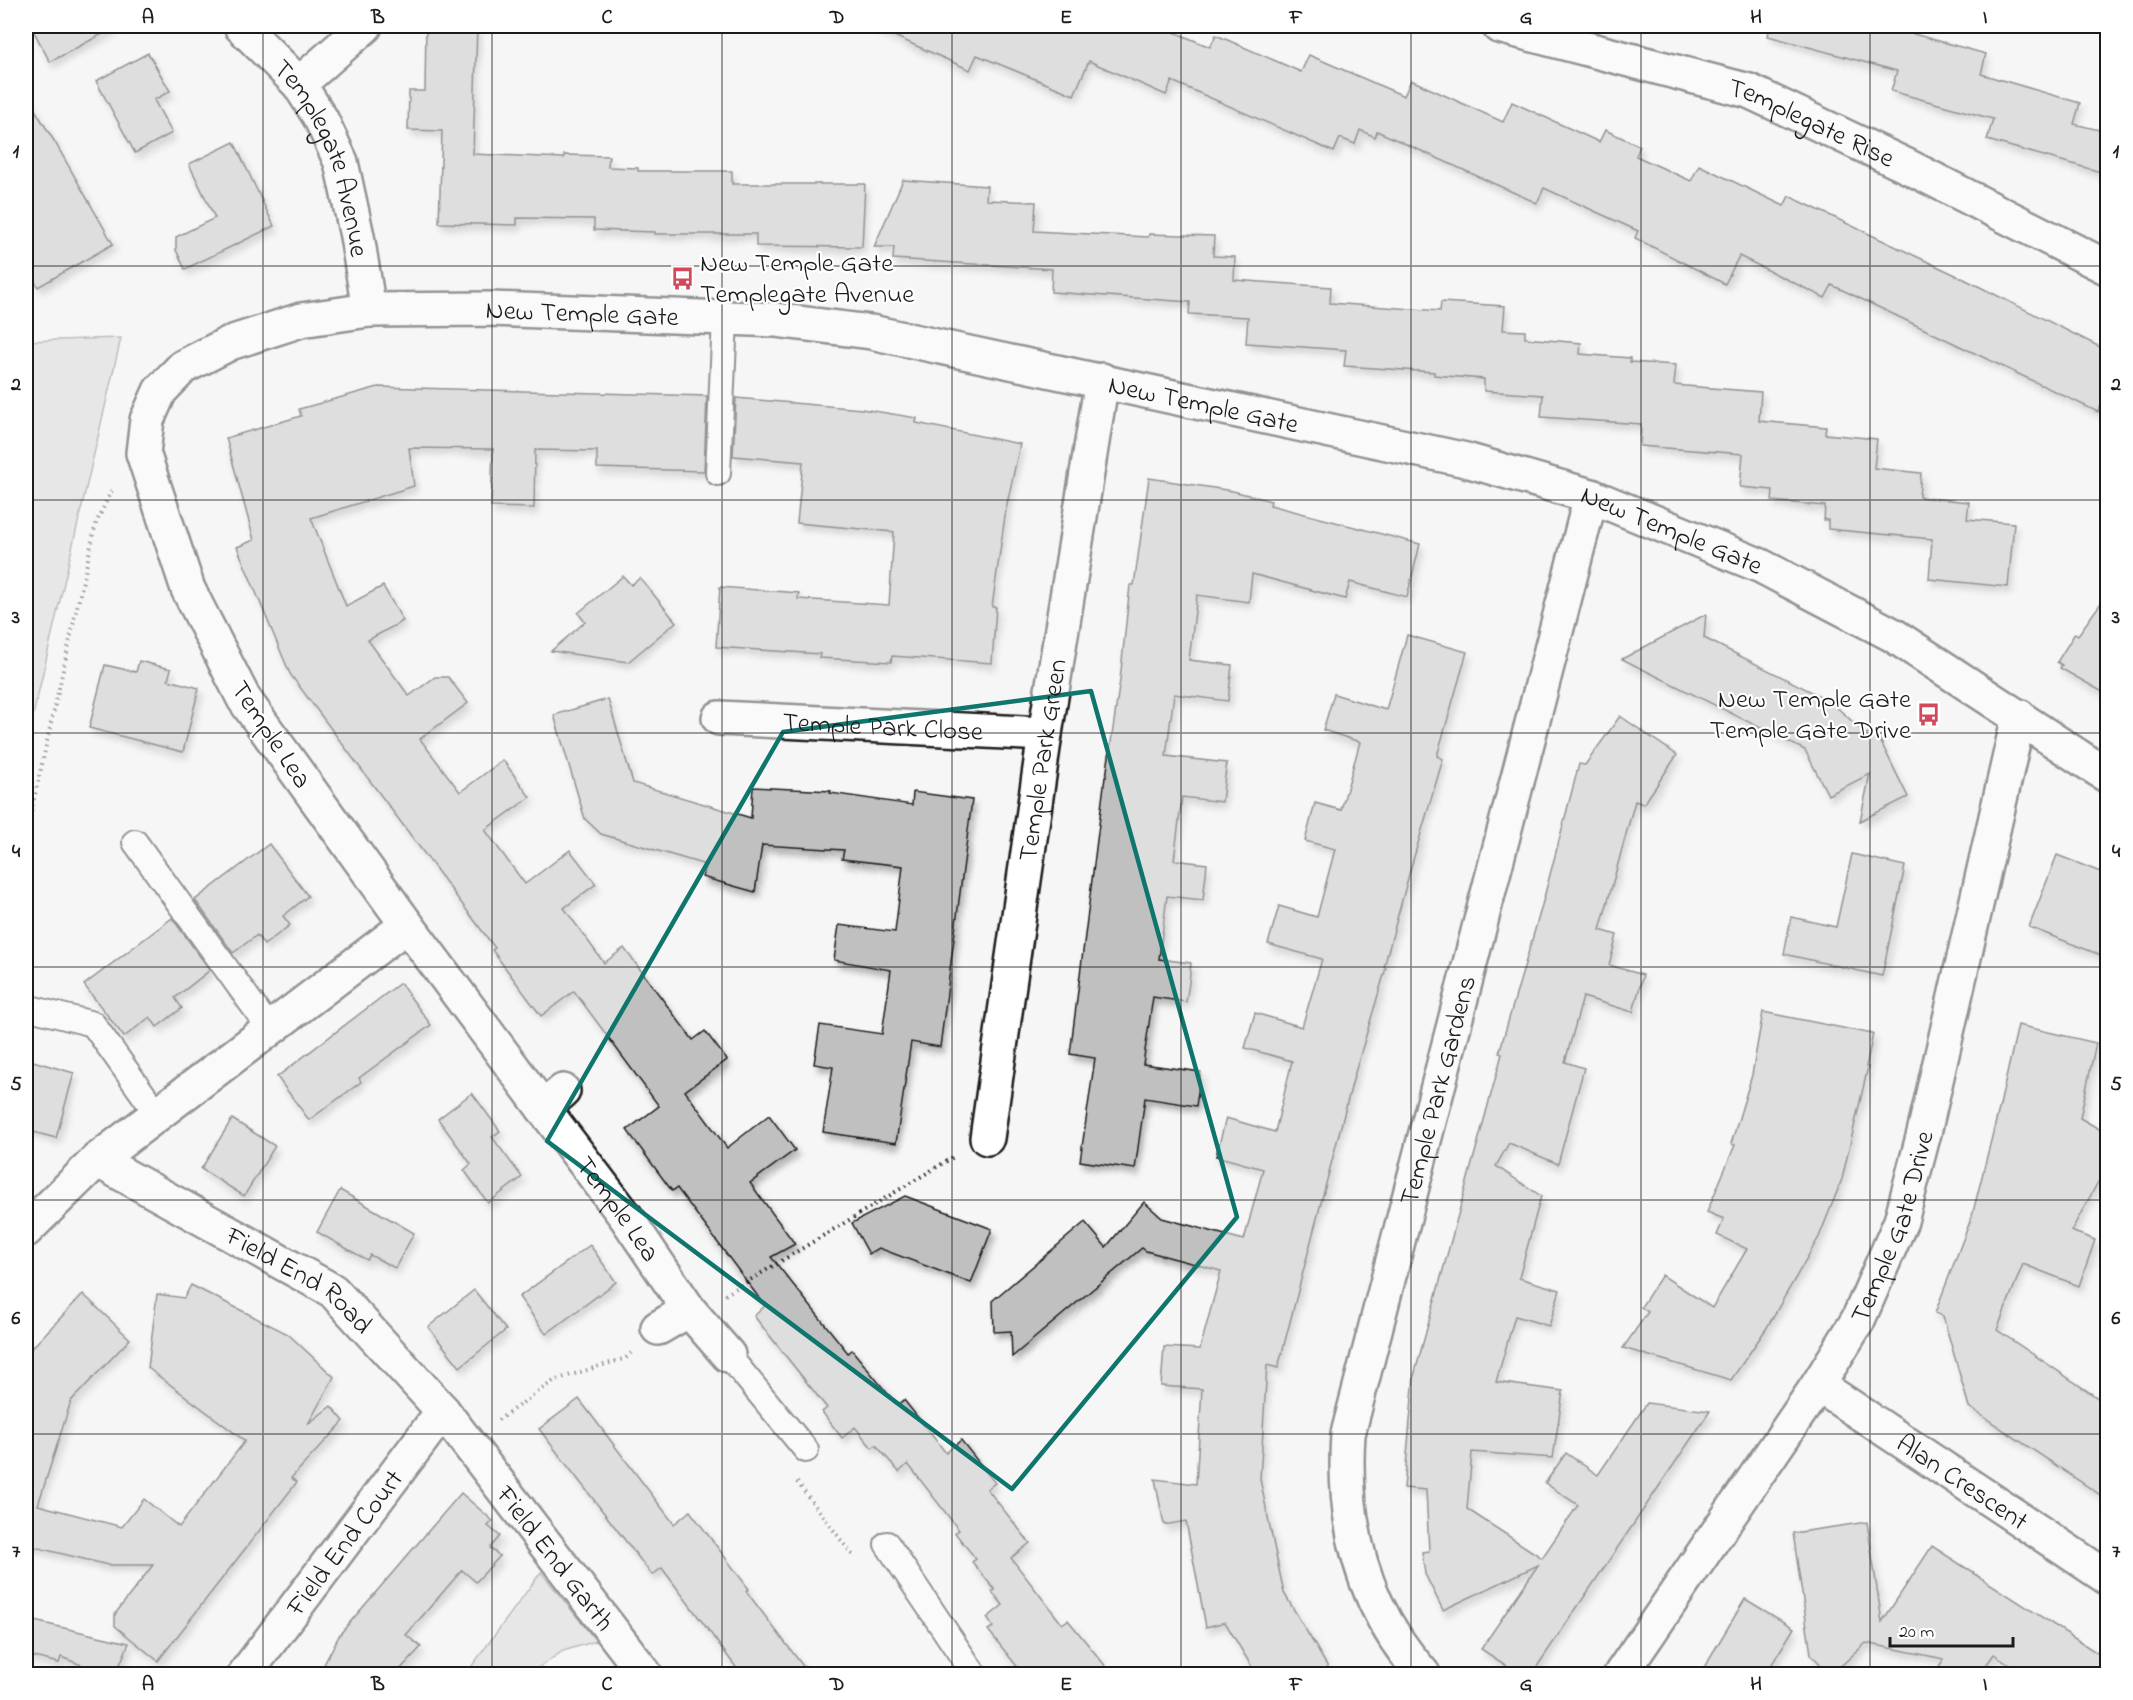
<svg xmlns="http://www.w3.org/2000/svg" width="2133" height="1700" font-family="'Indie Flower',sans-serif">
<defs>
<filter id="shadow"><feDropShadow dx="3.5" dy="6" stdDeviation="3" flood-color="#0004"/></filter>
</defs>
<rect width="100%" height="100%" fill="#f6f6f6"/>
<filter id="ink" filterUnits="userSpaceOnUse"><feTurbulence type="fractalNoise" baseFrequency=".0167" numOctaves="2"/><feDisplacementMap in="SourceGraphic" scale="12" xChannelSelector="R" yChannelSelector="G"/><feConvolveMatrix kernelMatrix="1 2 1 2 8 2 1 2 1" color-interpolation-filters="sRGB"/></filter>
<g filter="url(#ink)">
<g fill="#d6d6d6" stroke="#797979" stroke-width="1.5">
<path d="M121,338L26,746V341Z"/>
<path d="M541,1572L596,1641L563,1651L529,1674H466Z"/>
</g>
<g fill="#c0c0c0" stroke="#1c1c1c" stroke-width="1.5" filter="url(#shadow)">
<path d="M31,26H117L50,62Z"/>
<path d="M426,26H477L473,154L564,158V155L609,156L608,167L638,168V171H732V184H865L862,247L756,246V234H655V232L594,230V219L517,218V225L439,223L442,131L408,130L409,91H425Z"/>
<path d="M872,26H1160L1210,47L1216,35L1301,72L1309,55L1404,96L1411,80L1503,122L1512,102L1599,142L1605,130L1640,146L1636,156L1691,181L1699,165L1784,206L1789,196L1964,279L2108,351V391L2098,412L1832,285L1825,298L1739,256L1725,284L1635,238L1638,231L1544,188L1537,203L1377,131L1375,137L1360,130L1355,144L1340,138L1334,152L1172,81L1166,95L1089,61L1074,95L977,55L970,70Z"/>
<path d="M1770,26H1900L1899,30L1986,54L1981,74L2080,103L2074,124L2108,132V174L1987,140L1993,119L1891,91L1897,71L1768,36Z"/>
<path d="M148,53L170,91L154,100L172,133L135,153L96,81Z"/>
<path d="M26,95L56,144L113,244L38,287L26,265Z"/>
<path d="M234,142L274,226L185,269L176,250V237L215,218L189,164Z"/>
<path d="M903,180L987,186L986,200L1036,202L1034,231L1148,237L1149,234L1214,236L1213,256L1235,257L1234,280L1331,287L1330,303L1440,311L1441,302L1505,306L1503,330L1525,331V338L1581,343L1580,354L1630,358V362L1676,365L1674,385L1761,392L1759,421L1826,427L1825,434L1877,439L1874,468L1921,473L1919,497L1969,502L1967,519L2014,523L2008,587L1929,579L1932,539L1828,529V520H1824L1825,506L1772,501L1773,490L1740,487L1743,454L1640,446L1641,424L1541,417L1543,395L1484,391V379L1434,375V372L1344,366L1346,350L1246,343L1248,317L1189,314L1190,302L1051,292L1052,269L893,259L894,247H874Z"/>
<path d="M378,387L707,396L704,471L597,468V451L535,450L534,508L491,507L493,449L409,448L414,486L311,518L346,606L383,586L403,621L368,640L409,696L435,677H448L468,703L420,739L460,792L503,760L530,797L485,830L525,884L570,850L596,884L564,908L604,963L624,948L693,1040L705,1031L727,1060L685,1091L727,1148L769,1115L795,1150L750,1183L795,1244L771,1257L848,1353L852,1350L897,1405L904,1400L946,1453L961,1440L995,1483L987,1489L1030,1543L1011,1558L1062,1624L1068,1620L1112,1674H1023L988,1630L993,1627L987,1618L1003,1605L992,1592L995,1590L972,1562L976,1559L955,1533L959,1530L908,1464L899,1472L876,1445L872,1448L855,1427L842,1438L822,1412L827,1408L754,1316L765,1306L677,1188L672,1191L627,1130L659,1106L574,991L541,1016L492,950L495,948L290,674L237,547L254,540L226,438L301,416L299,409Z"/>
<path d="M736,398L862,409L917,418L916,423L1020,444L1006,509L992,607H996L992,663L892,656L891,662L819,658L820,654L716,647L720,587L799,593L798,599L889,605L894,532L797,523L803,462L733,456Z"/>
<path d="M1149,478L1233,491L1271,501L1270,505L1420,544L1407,597L1350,582L1345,599L1252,574L1249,602L1197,595L1189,660L1232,665L1228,701L1174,694L1166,756L1227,763L1224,783L1222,802L1182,797L1174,860L1207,864L1203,900L1167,896L1159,959L1191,963L1189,983L1186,1002L1153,997L1143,1064L1201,1072L1196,1106L1145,1098L1135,1169L1080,1161L1095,1058L1070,1054L1105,777H1106L1120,680L1130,585H1134Z"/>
<path d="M623,576L631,585L640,578L676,622L628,662L551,651L585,622L578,613Z"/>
<path d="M2108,593V695L2060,668L2062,665L2057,662L2075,633L2078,635Z"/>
<path d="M1706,614L1704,638L1830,701L1866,734L1875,730L1908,797L1860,821L1870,774L1828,795L1805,750L1622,659Z"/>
<path d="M1407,635L1467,652L1437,756L1443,759L1411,867L1384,967L1386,968L1354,1076L1278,1368L1267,1365L1260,1479L1274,1546L1284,1593L1332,1674H1256L1225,1622L1206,1627L1186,1521L1164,1525L1155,1479L1196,1484L1202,1389L1161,1386L1164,1347L1200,1349L1221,1271L1146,1251L1142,1248L1012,1357L1011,1331L994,1332L993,1300L1085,1222L1106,1247L1144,1202L1162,1218L1244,1240L1263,1169L1216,1156L1226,1118L1275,1132L1292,1061L1245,1048L1255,1013L1302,1027L1322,959L1268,944L1279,906L1317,917L1335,849L1305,841L1315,803L1341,810L1360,742L1323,730L1334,694L1386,710Z"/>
<path d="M139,661L171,669L168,680L199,688L183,752L89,728L105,665L136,672Z"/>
<path d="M608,699L633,783L751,818L753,787L831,791L830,793L912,805L913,792L972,800L940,1047L911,1042L896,1143L823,1132L833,1067L814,1064L820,1025L882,1034L891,970L834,960L839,925L895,932L903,866L842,859L844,850L762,845L755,892L702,877L706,865L601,834L585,819L554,715Z"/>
<path d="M1620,716L1677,755L1644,804L1635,801L1600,930L1617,935L1609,965L1643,975L1633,1012L1583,997L1565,1062L1584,1068L1558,1164L1509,1143L1496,1166L1541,1196L1519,1278L1560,1290L1549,1326L1515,1316L1496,1382L1563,1391L1553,1458L1472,1452L1467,1509L1542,1558L1578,1505L1545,1483L1566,1453L1598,1475L1647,1403L1710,1411L1532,1674H1519L1481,1649L1538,1565L1443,1610L1425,1574L1422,1552L1429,1551L1426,1490L1404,1488L1414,1376L1502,1054L1499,1053L1541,909L1579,764L1585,765Z"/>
<path d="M269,844L308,896L283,916L290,925L264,945L257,935L233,953L195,900Z"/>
<path d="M1852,854L1905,866L1882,976L1784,954L1791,917L1836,927Z"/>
<path d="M2057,855L2108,875V958L2029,927Z"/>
<path d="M172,918L210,970L175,998L182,1008L157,1027L150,1017L124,1037L84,985Z"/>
<path d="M400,983L431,1025L359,1078L361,1082L309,1120L277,1077Z"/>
<path d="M1763,1012L1873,1034L1866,1067H1868L1842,1179L1819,1237L1766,1329L1731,1380L1623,1348L1648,1312L1641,1307L1662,1275L1712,1308L1747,1249L1717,1235L1724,1219L1707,1212L1735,1145L1731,1144L1752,1075Z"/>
<path d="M2018,1025L2096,1043L2080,1118L2108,1134V1164L2071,1231L2095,1240L2079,1286L2023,1264L1997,1330L2108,1405V1500L1969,1407L1943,1316L1935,1313L1972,1216L2000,1105Z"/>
<path d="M26,1059L74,1073L56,1138L26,1130Z"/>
<path d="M472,1093L500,1131L492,1137L522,1177L488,1203L464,1170L471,1164L438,1119Z"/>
<path d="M232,1119L275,1146L244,1196L201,1169Z"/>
<path d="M340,1190L414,1233L395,1268L370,1255L367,1260L317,1232Z"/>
<path d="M905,1196L992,1229L971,1283L879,1248L869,1254L852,1223Z"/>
<path d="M590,1245L616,1282L546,1334L519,1297Z"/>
<path d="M191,1285L288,1334L334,1377L308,1424L331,1406L344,1421L291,1478L297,1482L158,1661L115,1626V1614L153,1565H108L26,1545V1354L83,1294L130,1339L71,1401L38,1505L122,1527L144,1499L179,1527L245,1441L148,1368L157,1294L184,1298Z"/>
<path d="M474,1290L506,1330L460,1367L428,1327Z"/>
<path d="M579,1399L674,1524L690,1511L749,1589L746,1591L809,1674H741L662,1568L652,1575L539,1429Z"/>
<path d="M461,1493L493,1521L488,1526L500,1536L490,1548L500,1556L476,1582L462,1570L406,1635L421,1647L396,1674H319L340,1634Z"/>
<path d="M1867,1522L1882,1622L1932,1546L2108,1660V1674H2024L1994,1654L1980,1674H1934L1944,1659L1866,1643L1832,1674H1829L1811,1654L1793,1533Z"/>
<path d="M1745,1599L1794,1628L1766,1674H1700Z"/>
<path d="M26,1619L98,1636L129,1643L116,1674H105L61,1657L59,1663L26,1655L28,1645L26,1644Z"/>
</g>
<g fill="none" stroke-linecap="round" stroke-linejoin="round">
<defs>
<g id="service">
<path d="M718,473L725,319"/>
<path d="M135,842L270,1029"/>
<path d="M30,1008L93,1024L158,1115"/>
<path d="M728,1355L806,1450"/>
<path d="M887,1544L974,1674"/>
</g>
<g id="minor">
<path id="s1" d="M241,26L299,84L321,119L341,162L357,236L369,310"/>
<path id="s2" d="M1499,26L1749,91L1909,167L2108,268"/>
<path d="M299,84L365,26"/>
<path id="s3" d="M719,718L1045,734"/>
<path id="s4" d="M563,1091L543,1108L626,1217L689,1310"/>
<path id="s5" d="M543,1108L407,925L244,699L188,589L143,453L147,420L160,391L183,367L230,343L301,320L369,310L491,309L775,320L871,332L1466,460L1591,496L1761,566L1893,635L2108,776"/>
<path id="s6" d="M987,1138L1045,734L1102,380"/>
<path id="s7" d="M97,1160L333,1291L443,1411L645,1674"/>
<path d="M26,1230L97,1160L407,925"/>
<path d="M658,1328L689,1310L728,1355"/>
<path id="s8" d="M1818,1385L2108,1578"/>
<path id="s9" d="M245,1674L443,1411"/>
<path id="s10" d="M1423,1674C1362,1606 1342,1524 1348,1434L1591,496"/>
<path id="s11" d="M1621,1674L1818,1385L1858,1320L1901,1221L1924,1133L2019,716"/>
</g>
</defs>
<use href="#service" stroke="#1c1c1c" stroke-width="28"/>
<use href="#minor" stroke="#1c1c1c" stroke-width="38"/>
<g stroke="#1c1c1c" stroke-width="4" stroke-dasharray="1.5 4.5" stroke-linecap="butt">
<path d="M26,835L96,523L113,488"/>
<path d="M725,1295L955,1156"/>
<path d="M498,1420L555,1380L626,1358L631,1353"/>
<path d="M797,1482L854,1557"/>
</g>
<use href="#service" stroke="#fff" stroke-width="24"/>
<use href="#minor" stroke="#fff" stroke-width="33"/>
</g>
</g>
<path d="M0 0H2133V1700H0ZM1091,691L1237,1217L1012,1489L547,1141L783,732Z" fill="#f6f6f6" fill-opacity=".55" fill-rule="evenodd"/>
<path fill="none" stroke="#0f766e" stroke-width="4.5" stroke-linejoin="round" d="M1091,691L1237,1217L1012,1489L547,1141L783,732Z"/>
<path fill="none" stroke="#1c1c1c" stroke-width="1.5" stroke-opacity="0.55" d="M263,26V1674M492,26V1674M722,26V1674M952,26V1674M1181,26V1674M1411,26V1674M1641,26V1674M1870,26V1674M26,266H2108M26,500H2108M26,733H2108M26,967H2108M26,1200H2108M26,1434H2108"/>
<defs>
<symbol id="bus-bare" viewBox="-9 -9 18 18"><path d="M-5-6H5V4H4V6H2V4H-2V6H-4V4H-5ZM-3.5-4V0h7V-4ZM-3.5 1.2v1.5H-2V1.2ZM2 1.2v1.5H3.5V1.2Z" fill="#d1495b" stroke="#fff" stroke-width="2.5" paint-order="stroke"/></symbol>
</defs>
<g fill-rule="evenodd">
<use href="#bus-bare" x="666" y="262" width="33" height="33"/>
<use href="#bus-bare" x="1912" y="698" width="33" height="33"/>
</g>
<g text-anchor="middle" stroke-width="4.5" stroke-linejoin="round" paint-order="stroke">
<g font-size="27" fill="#1c1c1c" stroke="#fff">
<text dy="9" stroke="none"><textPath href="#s2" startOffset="328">Templegate Rise</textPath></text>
<text dy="9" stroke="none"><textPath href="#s1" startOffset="160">Templegate Avenue</textPath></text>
<text dy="9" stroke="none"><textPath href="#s5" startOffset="1281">New Temple Gate</textPath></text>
<text dy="9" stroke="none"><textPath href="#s5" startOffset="1911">New Temple Gate</textPath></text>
<text dy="9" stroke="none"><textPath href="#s5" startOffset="2397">New Temple Gate</textPath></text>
<text dy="9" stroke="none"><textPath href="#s3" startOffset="164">Temple Park Close</textPath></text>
<text transform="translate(272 734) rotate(56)" y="9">Temple Lea</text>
<text dy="9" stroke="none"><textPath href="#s6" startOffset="382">Temple Park Green</textPath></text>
<text dy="9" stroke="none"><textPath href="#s10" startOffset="614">Temple Park Gardens</textPath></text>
<text dy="9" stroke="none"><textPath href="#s4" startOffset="152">Temple Lea</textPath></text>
<text dy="9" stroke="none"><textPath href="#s11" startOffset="526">Temple Gate Drive</textPath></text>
<text dy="9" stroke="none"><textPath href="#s7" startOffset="236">Field End Road</textPath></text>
<text dy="9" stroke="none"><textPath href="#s8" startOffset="174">Alan Crescent</textPath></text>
<text dy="9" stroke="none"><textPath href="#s9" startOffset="165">Field End Court</textPath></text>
<text dy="9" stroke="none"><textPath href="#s7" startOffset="618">Field End Garth</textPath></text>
</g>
<g font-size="27" fill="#1c1c1c" stroke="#fff" text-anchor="start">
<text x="700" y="271">New Temple Gate<tspan x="700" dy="31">Templegate Avenue</tspan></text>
<text x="1911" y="707" text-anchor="end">New Temple Gate<tspan x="1911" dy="31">Temple Gate Drive</tspan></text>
</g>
</g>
<rect width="2133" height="1700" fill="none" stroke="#fff" stroke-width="66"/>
<path d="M1890 1637v9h123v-9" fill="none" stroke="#1c1c1c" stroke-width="3"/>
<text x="1899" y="1637" font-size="18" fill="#1c1c1c" stroke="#ffffff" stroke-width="4.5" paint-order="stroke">20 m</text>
<rect x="33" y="33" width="2067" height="1634" fill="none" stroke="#1c1c1c" stroke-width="2"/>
<g font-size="20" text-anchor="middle" font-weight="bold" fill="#1c1c1c">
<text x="148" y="23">A</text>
<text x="378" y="23">B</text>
<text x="607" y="23">C</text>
<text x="837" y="23">D</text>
<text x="1066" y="23">E</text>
<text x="1296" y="23">F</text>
<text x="1526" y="23">G</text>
<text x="1756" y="23">H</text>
<text x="1985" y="23">I</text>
<text x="16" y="157">1</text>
<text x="2116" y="157">1</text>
<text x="16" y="390">2</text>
<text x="2116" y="390">2</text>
<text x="16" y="623">3</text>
<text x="2116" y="623">3</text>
<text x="16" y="857">4</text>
<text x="2116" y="857">4</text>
<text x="16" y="1090">5</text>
<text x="2116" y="1090">5</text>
<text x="16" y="1324">6</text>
<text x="2116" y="1324">6</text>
<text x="16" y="1557">7</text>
<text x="2116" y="1557">7</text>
<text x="148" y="1690">A</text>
<text x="378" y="1690">B</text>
<text x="607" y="1690">C</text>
<text x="837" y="1690">D</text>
<text x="1066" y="1690">E</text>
<text x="1296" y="1690">F</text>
<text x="1526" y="1690">G</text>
<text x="1756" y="1690">H</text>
<text x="1985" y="1690">I</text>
</g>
</svg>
